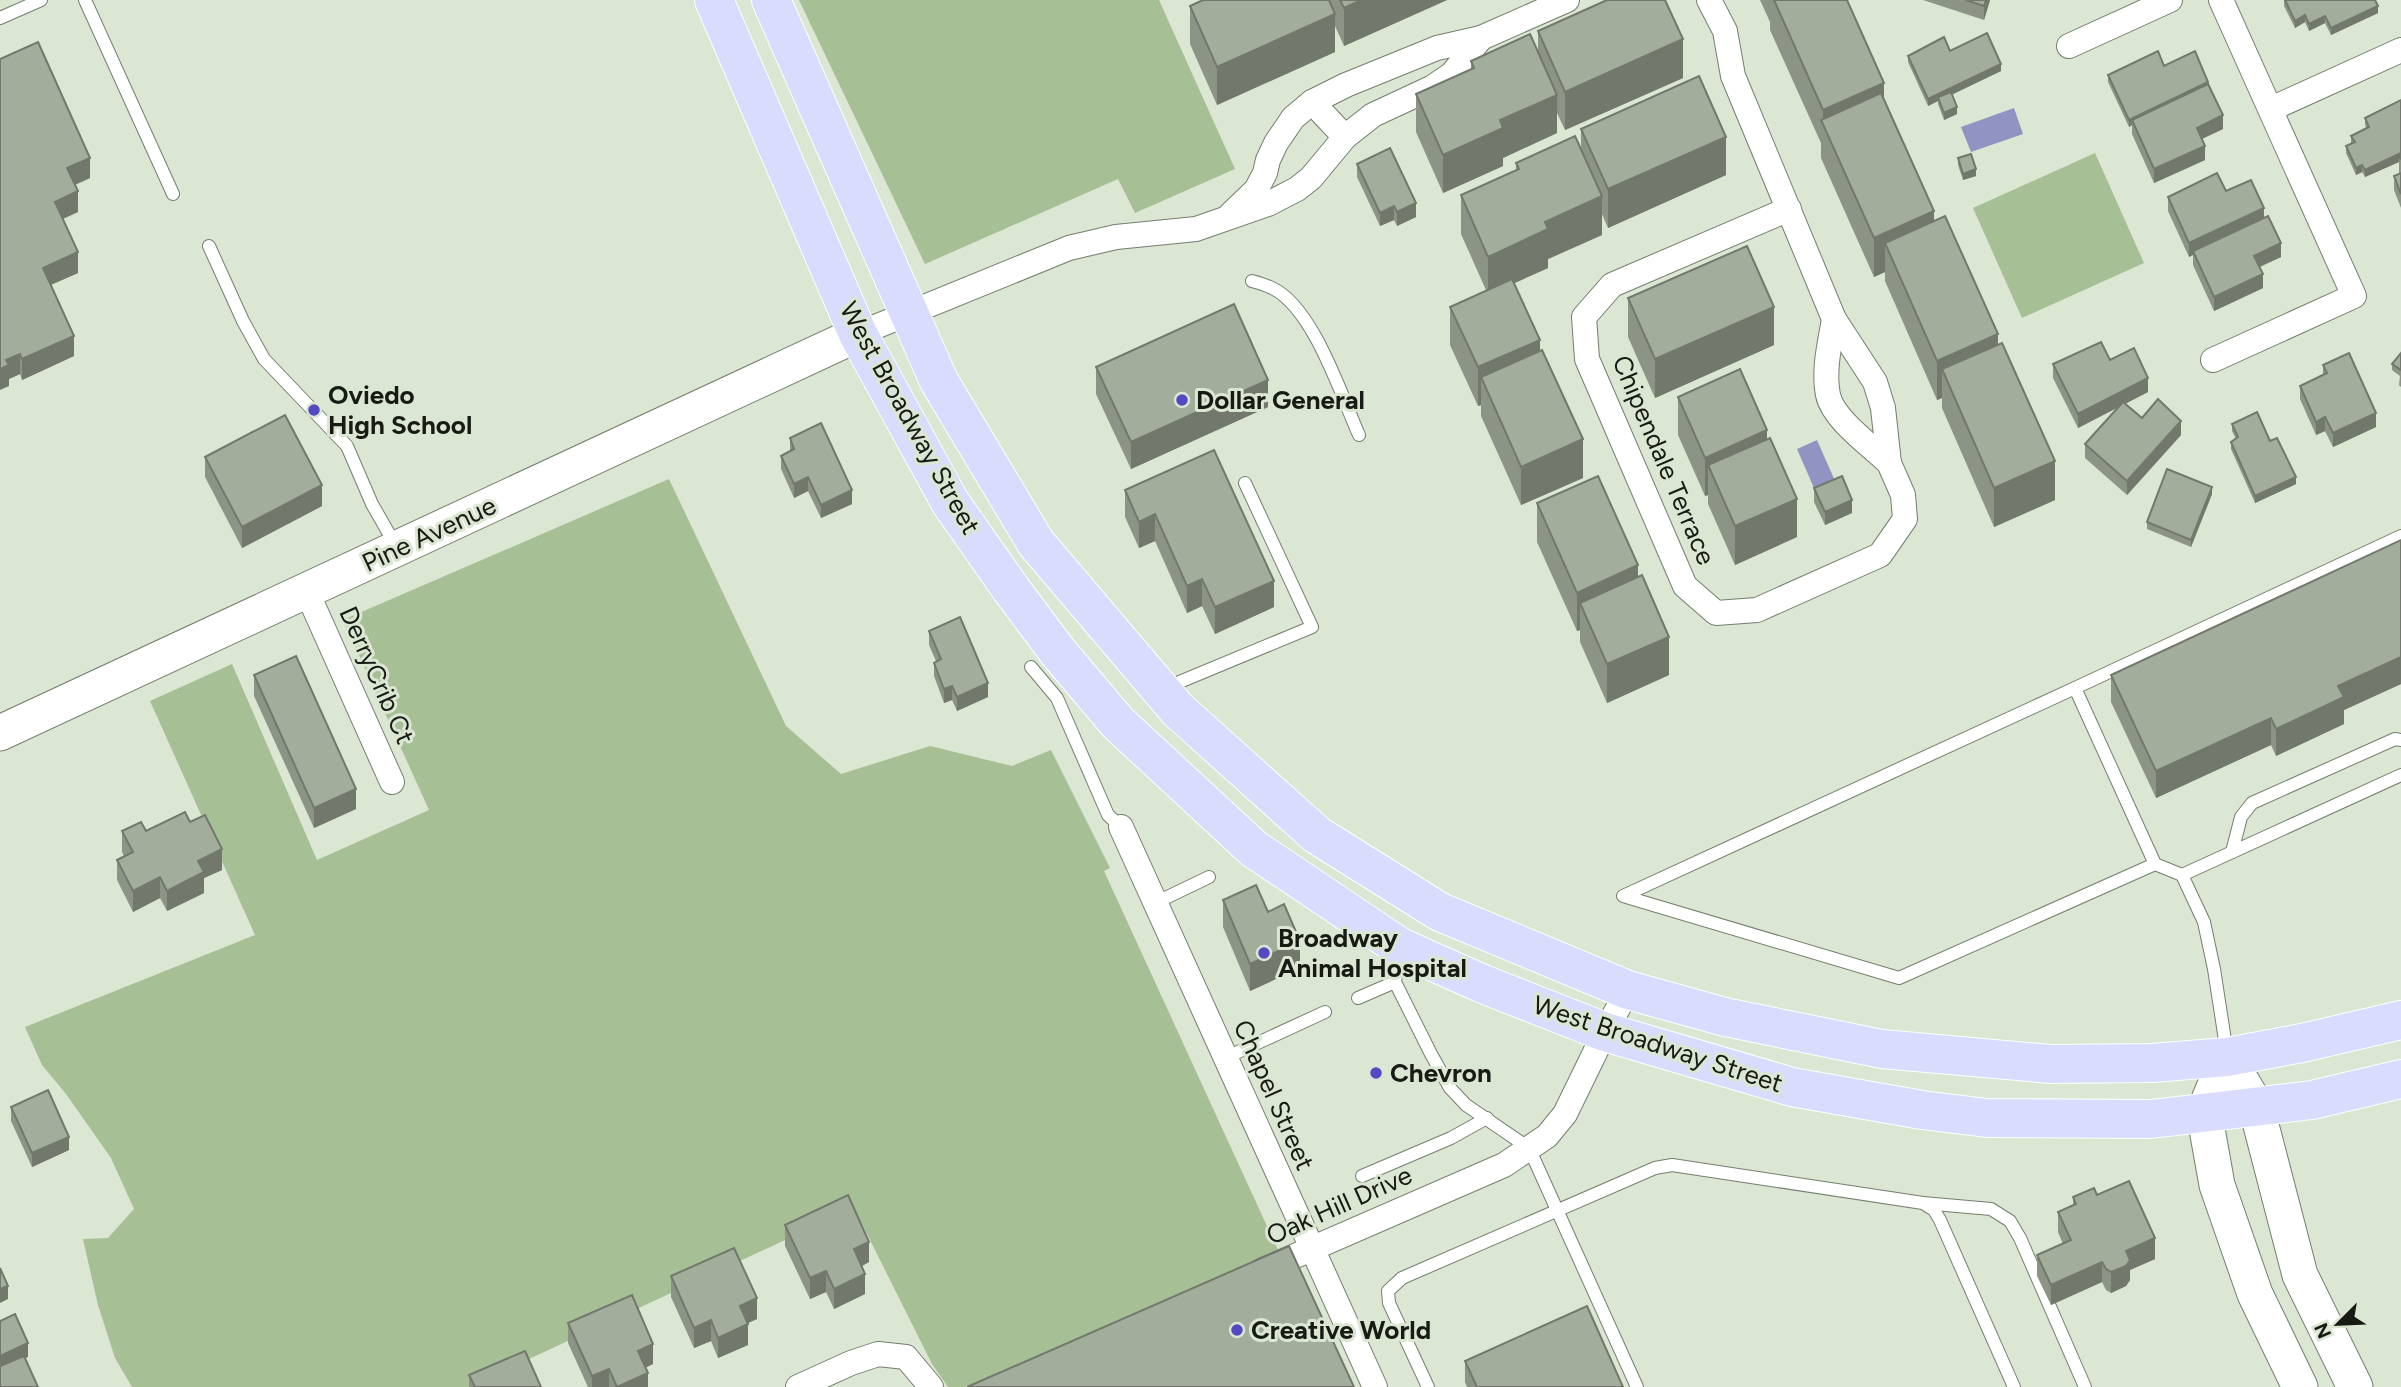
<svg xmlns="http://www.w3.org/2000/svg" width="2401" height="1387" font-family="Figtree,sans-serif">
<rect width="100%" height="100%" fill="#dbe6d3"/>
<g fill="#a6bf94">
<path d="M799,0H1159L1235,169L1135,213L1118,179L925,264Z"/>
<path d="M2095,153L2144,263L2022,318L1973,208Z"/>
<path d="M669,479L786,726L841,774L930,746L1012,766L1051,750L1110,868L1104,871L1278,1250L965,1387H948L932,1364L854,1208L469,1387H132L115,1358L98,1305L83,1239L108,1238L134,1209L111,1158L66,1094L42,1065L25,1027L255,935L150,701L232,664L317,860L429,810L343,620Z"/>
</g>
<g fill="#9194c2">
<path d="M2014,108L2023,134L1971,152L1961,127Z"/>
<path d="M1817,440L1835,481L1817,495L1797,449Z"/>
</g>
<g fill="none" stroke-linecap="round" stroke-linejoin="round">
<defs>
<g id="lane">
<path d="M85,0L173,194"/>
<path d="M0,18L41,0"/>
<path d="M209,246L243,321L264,359L347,446L372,504L396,546"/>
<path d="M1252,281C1259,283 1266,285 1272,288C1313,307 1341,395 1359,435"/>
<path d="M1031,667L1057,698L1108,815L1121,827"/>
<path d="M1165,688L1312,627L1245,483"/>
<path d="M2075,688L2401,536"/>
<path d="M2232,852L2241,817L2252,803L2395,739L2401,740"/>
<path d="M2155,864L1899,978L1623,896L2075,688L2155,864L2182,875"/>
<path d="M1155,903L1209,877"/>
<path d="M1399,953L1395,982L1431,1054L1450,1088L1466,1105L1529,1148L1637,1387"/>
<path d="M1358,998L1395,982"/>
<path d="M2227,1053L2214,969L2204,922L2182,875L2401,775"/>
<path d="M1225,1058L1325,1012"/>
<path d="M1362,1176L1451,1138L1487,1118"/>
<path d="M1923,1203L1991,1209L2010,1221L2020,1238L2085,1387"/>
<path d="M1428,1387L1389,1303L1388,1291L1402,1278L1655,1168L1672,1165L1923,1203L1934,1210L1940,1220L2014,1387"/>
</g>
<g id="street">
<path d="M1709,0L1725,31L1733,76L1834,319L1875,382L1883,408L1889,463L1903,495L1905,519L1880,555L1757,610L1716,613L1685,586L1587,359L1584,317L1612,285L1789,209"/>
<path d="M2069,46L2170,0"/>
<path d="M1312,102L1345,137"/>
<path d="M2271,109L2401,50"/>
<path d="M1231,214L1256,190L1265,173L1268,160L1276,143L1293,118L1312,102L1346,85L1437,48L1481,38L1567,0"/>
<path d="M1834,319C1830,343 1823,370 1828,395C1833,419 1871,446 1889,463"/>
<path d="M858,334L1069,248L1116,237L1196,229L1268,204L1297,189L1311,178L1345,137L1373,115L1433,87L1452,74L1481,38"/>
<path d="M2213,360L2354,296L2221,0"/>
<path d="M307,592L392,782"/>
<path d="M1121,827L1375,1387"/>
<path d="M1263,1270L1504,1165L1547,1136L1565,1114L1605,1032L1628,990"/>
<path d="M798,1387L851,1363L878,1354L906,1357L931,1387"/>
</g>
<g id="secondary">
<path d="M0,733L858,334"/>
<path d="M2227,1057L2256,1106L2300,1275L2355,1387"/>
<path d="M2227,1057L2204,1112L2217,1185L2255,1294L2300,1387"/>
</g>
<g id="primary">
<path d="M714,0L858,334L950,502L1011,589L1058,652L1118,723L1254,849L1400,947L1483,984L1605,1032L1792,1087L1922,1110L1987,1118L2151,1119L2312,1100L2401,1079"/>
<path d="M771,0L939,381L1036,543L1178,710L1317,835L1440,912L1628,990L1725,1017L1882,1049L2051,1064L2152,1063L2227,1057L2302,1043L2401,1020"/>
</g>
</defs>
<use href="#lane" stroke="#747e6d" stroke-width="14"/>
<use href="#street" stroke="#747e6d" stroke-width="26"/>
<use href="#secondary" stroke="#747e6d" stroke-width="37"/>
<use href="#primary" stroke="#fff" stroke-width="40"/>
<use href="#lane" stroke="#fff" stroke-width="12"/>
<use href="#street" stroke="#fff" stroke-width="24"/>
<use href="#secondary" stroke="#fff" stroke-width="35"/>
<use href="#primary" stroke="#dadcfe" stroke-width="38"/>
</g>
<g fill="#8c9585">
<path d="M1203,0H1447L1344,46L1335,26V52L1217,105L1190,44V6Z"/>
<path d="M1760,0H1847L1884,98L1934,220L1998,344L2055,500L1994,527L1942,408V398L1937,400L1885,281V272L1874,277L1821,158V143L1770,30V22Z"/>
<path d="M1923,0H1990L1984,20Z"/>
<path d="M2284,0L2378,13L2331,35L2325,23L2309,31L2305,22L2295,28L2284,6Z"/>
<path d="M1538,31L1683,78L1565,130L1557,113V133L1503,158V166L1443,193L1416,132V94L1471,69V61L1538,51Z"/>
<path d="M1950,51L2001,71L1952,94L1957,114L1944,120L1938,104V101L1928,106L1908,62V56Z"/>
<path d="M0,59L90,178L75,185L78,212L63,219L78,273L51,285L74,356L22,380L20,374L9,379V386Z"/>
<path d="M2164,66L2208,84L2223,129L2202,139L2205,160L2154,183L2132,134V125L2129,127L2108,82V75Z"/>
<path d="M2401,100V208L2394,190V176L2399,174V162L2365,177L2362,172L2356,175L2346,153V146L2351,143V136L2366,128L2365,124V118Z"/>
<path d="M1581,129L1726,175L1608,228L1602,214V235L1548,259V268L1514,283L1540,351L1583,478L1521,505L1481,416V405L1478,406L1450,345V307L1486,290L1461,234V195L1516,170V163L1581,149Z"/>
<path d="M1958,158L1976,176L1963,180L1958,165Z"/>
<path d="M1357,164L1416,217L1397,226L1394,220L1380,226L1357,177Z"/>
<path d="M2226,191L2264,218L2281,257L2260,267L2263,288L2214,311L2193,265V255L2189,257L2168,211V197Z"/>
<path d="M1628,298L1774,345L1655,398L1628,337Z"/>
<path d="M2401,353V387L2399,385L2400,376L2392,370V364Z"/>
<path d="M2110,360L2148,392L2125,404L2142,418L2181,435L2127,495L2085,458V444L2118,407L2078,428L2053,378V364Z"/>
<path d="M2323,365L2376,427L2333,447L2325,431L2316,435L2300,399V386L2323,375Z"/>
<path d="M1096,367L1268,407L1131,469L1096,394Z"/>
<path d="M1678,397L1767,439L1797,537L1735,565L1708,504V495L1705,496L1678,435Z"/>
<path d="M2232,424L2270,441L2296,484L2255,503L2231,449V442L2236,439L2232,431Z"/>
<path d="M790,438L852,504L821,518L808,491L794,498L781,469V456L790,451Z"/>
<path d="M205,457L322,506L242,548L205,477Z"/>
<path d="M1814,488L1852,513L1825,525L1814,502Z"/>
<path d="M1125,490L1274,607L1215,634L1202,606L1187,613L1155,541L1139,548L1125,517Z"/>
<path d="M2212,494L2191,547L2147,529V522Z"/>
<path d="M1537,503L1638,577L1669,675L1607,703L1580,642V630L1577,631L1537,542Z"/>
<path d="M2401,540V684L2344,710V724L2276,756L2271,745L2156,798L2111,702V675Z"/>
<path d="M929,631L988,697L957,711L952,700L944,703L934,676V663L936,661L929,645Z"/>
<path d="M254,675L356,809L314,828L254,696Z"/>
<path d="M190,822L222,870L204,878V893L167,911L160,898L133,912L117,880V860L124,856L122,852V831H146Z"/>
<path d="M1223,900L1268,912L1300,968L1250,991L1223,927Z"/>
<path d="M11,1107L69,1150L32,1167L11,1121Z"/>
<path d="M2097,1195L2155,1259L2130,1270V1280L2126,1286L2111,1293L2106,1290L2102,1282L2051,1305L2037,1276V1255L2063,1244L2058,1232V1212L2073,1205V1197Z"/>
<path d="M785,1225L869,1262L862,1266L865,1294L834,1309L826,1292L810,1299L785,1246Z"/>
<path d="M671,1276L757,1319L748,1323V1345L718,1358L711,1341L694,1348L671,1297Z"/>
<path d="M568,1323L653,1364L645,1368L648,1387H588L568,1343Z"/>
<path d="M1465,1361L1623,1387H1467L1465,1382Z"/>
<path d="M469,1375L541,1387H469Z"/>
</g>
<g fill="#72796c">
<path d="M1361,0H1447L1344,46V8Z"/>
<path d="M1986,0H1990L1984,20V6Z"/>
<path d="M2378,6V13L2331,35V28Z"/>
<path d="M1335,14V52L1217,105V67Z"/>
<path d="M2305,15V22L2295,28V21Z"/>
<path d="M2325,16V23L2309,31V24Z"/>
<path d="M1683,39V78L1565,130V92Z"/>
<path d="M2001,64V71L1939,101L1938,97V101L1928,106V99Z"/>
<path d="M2208,82V89L2132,120V125L2129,127V120Z"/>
<path d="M1884,83V122L1823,125V110Z"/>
<path d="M1557,95V133L1503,158V166L1443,193V155L1500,120Z"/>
<path d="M1957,107V114L1944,120V113Z"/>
<path d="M2223,115V129L2197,141V128Z"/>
<path d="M1726,137V175L1608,228V189Z"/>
<path d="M2205,146V160L2154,183V169Z"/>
<path d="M2401,153V160L2399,159V162L2365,177V170Z"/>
<path d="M90,158V178L67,188V168Z"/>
<path d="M2362,165V172L2356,175V168Z"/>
<path d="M1976,169V176L1963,180V174Z"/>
<path d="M78,191V212L55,222V202Z"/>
<path d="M1602,196V235L1548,259V268L1488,295V257L1545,222Z"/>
<path d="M1416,203V217L1397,226V212Z"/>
<path d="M1394,206V220L1380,226V213Z"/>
<path d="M2264,208V222L2193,251V255L2189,257V243Z"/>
<path d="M1934,211V250L1885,243V272L1874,277V238Z"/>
<path d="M2281,243V257L2254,269V256Z"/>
<path d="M78,252V273L43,288V268Z"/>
<path d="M2263,274V288L2214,311V297Z"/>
<path d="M1774,307V345L1655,398V359Z"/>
<path d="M1998,334V373L1942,369V398L1937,400V361Z"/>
<path d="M74,336V356L22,380V359Z"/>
<path d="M1540,340V378L1481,377V405L1478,406V367Z"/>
<path d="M20,354V374L9,379V386L0,390V369L6,360Z"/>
<path d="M2148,378V392L2078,428V414Z"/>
<path d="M1268,380V407L1131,469V442Z"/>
<path d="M2376,413V427L2333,447V433Z"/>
<path d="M2325,417V431L2316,435V422Z"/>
<path d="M2181,421V435L2127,495V481Z"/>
<path d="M1767,430V469L1708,465V495L1705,496V458Z"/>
<path d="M1583,439V478L1521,505V467Z"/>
<path d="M2055,461V500L1994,527V488Z"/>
<path d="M808,477V491L794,498V484Z"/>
<path d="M2296,477V484L2255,503V496Z"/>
<path d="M322,485V506L242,548V527Z"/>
<path d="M2212,487V494L2191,547V540Z"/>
<path d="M852,490V504L821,518V505Z"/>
<path d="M1797,499V537L1735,565V526Z"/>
<path d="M1852,500V513L1825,525V512Z"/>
<path d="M1155,514V541L1139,548V522Z"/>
<path d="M1638,565V604L1580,603V630L1577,631V593Z"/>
<path d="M1202,579V606L1187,613V586Z"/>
<path d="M1274,581V607L1215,634V607Z"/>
<path d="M1669,637V675L1607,703V664Z"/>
<path d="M2401,657V684L2344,710V724L2276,756V729L2338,686Z"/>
<path d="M988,683V697L957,711V697Z"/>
<path d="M952,686V700L944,703V689Z"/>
<path d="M2271,718V745L2156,798V771Z"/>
<path d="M356,789V809L314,828V808Z"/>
<path d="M222,849V870L204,878V893L167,911V891L198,861Z"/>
<path d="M160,877V898L133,912V891Z"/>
<path d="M1300,941V968L1250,991V964Z"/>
<path d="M69,1137V1150L32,1167V1153Z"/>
<path d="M2155,1238V1259L2130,1270V1280L2126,1286L2111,1293V1272L2126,1251Z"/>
<path d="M869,1242V1262L854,1270V1249Z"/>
<path d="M2102,1262V1282L2051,1305V1285Z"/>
<path d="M826,1271V1292L810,1299V1278Z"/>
<path d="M865,1274V1294L834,1309V1289Z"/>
<path d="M8,1286V1299L0,1303V1289Z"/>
<path d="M757,1298V1319L740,1326V1306Z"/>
<path d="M711,1320V1341L694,1348V1328Z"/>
<path d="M748,1324V1345L718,1358V1338Z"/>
<path d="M28,1343V1357L0,1370V1356Z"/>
<path d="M653,1344V1364L638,1371V1351Z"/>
<path d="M609,1369V1387H592V1376Z"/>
<path d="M648,1373V1387H617Z"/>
</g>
<g fill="#a3ad9b" stroke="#72796c" stroke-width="2">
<path d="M1203,0H1329L1335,14L1217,67L1190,6Z"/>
<path d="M1340,0H1361L1344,8Z"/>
<path d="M1607,0H1665L1683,39L1565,92L1538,31Z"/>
<path d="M1774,0H1847L1884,83L1823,110Z"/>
<path d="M1966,0H1986L1984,6Z"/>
<path d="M2285,0H2375L2378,6L2331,28L2325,16L2309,24L2305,15L2295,21Z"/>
<path d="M1987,33L2001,64L1928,99L1908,56L1944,37L1950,51Z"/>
<path d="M1530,34L1557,95L1500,120L1503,128L1443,155L1416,94L1474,68L1471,61Z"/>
<path d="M38,42L90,158L67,168L78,191L55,202L78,252L43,268L74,336L22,359L20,354L6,360L9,365L0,369V59Z"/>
<path d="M2158,51L2164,66L2195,51L2208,82L2129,120L2108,75Z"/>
<path d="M1699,76L1726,137L1608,189L1581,129Z"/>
<path d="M2208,84L2223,115L2197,128L2205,146L2154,169L2132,120Z"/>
<path d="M1951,92L1957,107L1944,113L1938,97Z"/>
<path d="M1881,93L1934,211L1874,238L1821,120Z"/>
<path d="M2401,100V153L2365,170L2362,165L2356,168L2346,146L2355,142L2351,136L2369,127L2365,118Z"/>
<path d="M1575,136L1602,196L1545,222L1548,229L1488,257L1461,195L1519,169L1516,163Z"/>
<path d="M1390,148L1416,203L1397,212L1394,206L1380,213L1357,164Z"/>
<path d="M1971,154L1976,169L1963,174L1958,158Z"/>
<path d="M2217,173L2226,191L2251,180L2264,208L2189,243L2168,197Z"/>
<path d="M2401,173V194L2394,176Z"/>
<path d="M1945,216L1998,334L1937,361L1885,243Z"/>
<path d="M2268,216L2281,243L2254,256L2263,274L2214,297L2193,251Z"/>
<path d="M1747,246L1774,307L1655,359L1628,298Z"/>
<path d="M1512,279L1540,340L1478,367L1450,307Z"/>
<path d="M1234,304L1268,380L1131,442L1096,367Z"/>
<path d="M2101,342L2110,360L2134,348L2148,378L2078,414L2053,364Z"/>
<path d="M2002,343L2055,461L1994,488L1942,369Z"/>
<path d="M1542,350L1583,439L1521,467L1481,377Z"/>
<path d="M2349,353L2376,413L2333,433L2325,417L2316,422L2300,386L2327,373L2323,365Z"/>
<path d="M2401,353V370L2392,364Z"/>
<path d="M1740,369L1767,430L1705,458L1678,397Z"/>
<path d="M2158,399L2181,421L2127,481L2085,444L2123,402L2142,418Z"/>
<path d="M2257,412L2270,441L2277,438L2296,477L2255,496L2231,442L2238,437L2232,424Z"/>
<path d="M285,415L322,485L242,527L205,457Z"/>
<path d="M821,423L852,490L821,505L808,477L794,484L781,456L794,449L790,438Z"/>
<path d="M1770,438L1797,499L1735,526L1708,465Z"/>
<path d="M1214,450L1274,581L1215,607L1202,579L1187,586L1155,514L1139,522L1125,490Z"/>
<path d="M2167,469L2212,487L2191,540L2147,522Z"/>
<path d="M1598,476L1638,565L1577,593L1537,503Z"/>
<path d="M1842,476L1852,500L1825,512L1814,488Z"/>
<path d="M2401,540V657L2338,686L2344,697L2276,729L2271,718L2156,771L2111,675Z"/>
<path d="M1642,575L1669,637L1607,664L1580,603Z"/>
<path d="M960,617L988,683L957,697L952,686L944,689L934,663L941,659L929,631Z"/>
<path d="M296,656L356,789L314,808L254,675Z"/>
<path d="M185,812L190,822L205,815L222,849L198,861L204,872L167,891L160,877L133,891L117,860L133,852L122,831L141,822L146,831Z"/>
<path d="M1256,885L1268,912L1284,904L1300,941L1250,964L1223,900Z"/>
<path d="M48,1090L69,1137L32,1153L11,1107Z"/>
<path d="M2129,1181L2155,1238L2126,1251L2130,1260L2126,1266L2111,1272L2106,1269L2102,1262L2051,1285L2037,1255L2071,1240L2058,1212L2076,1204L2073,1197L2094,1188L2097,1195Z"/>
<path d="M848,1195L869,1242L854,1249L865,1274L834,1289L826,1271L810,1278L785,1225Z"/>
<path d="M1289,1246L1354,1387H967Z"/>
<path d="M734,1248L757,1298L740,1306L748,1324L718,1338L711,1320L694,1328L671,1276Z"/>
<path d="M0,1268L8,1286L0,1289Z"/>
<path d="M632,1295L653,1344L638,1351L648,1373L617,1387L609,1369L592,1376L568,1323Z"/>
<path d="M1587,1306L1623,1387H1477L1465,1361Z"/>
<path d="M15,1314L28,1343L0,1356V1321Z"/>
<path d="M525,1351L541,1387H475L469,1375Z"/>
<path d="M24,1356L38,1387H0V1366Z"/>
</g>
<g fill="#5548c0" stroke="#dbe6d3" stroke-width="2.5">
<circle cx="1182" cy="400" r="7"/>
<circle cx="314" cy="410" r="7"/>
<circle cx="1264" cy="953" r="7"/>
<circle cx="1376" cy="1073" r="7"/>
<circle cx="1237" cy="1330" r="7"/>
</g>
<g text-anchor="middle" stroke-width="6" stroke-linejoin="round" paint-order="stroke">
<g font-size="26" font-weight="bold" fill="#171b14" stroke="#dbe6d3" text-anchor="start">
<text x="328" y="404">Oviedo<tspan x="328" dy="30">High School</tspan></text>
<text x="1196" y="409">Dollar General</text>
<text x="1278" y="947">Broadway<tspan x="1278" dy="30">Animal Hospital</tspan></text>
<text x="1390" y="1082">Chevron</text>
<text x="1251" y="1339">Creative World</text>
</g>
<g font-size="26" fill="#171b14" stroke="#dbe6d3">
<text transform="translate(910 418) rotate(61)" y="9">West Broadway Street</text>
<text transform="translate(1664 460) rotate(67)" y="9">Chipendale Terrace</text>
<text transform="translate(429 534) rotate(-25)" y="9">Pine Avenue</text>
<text transform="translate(377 675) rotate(66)" y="9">DerryCrib Ct</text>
<text transform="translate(1658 1044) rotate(18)" y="9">West Broadway Street</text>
<text transform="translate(1274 1095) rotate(66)" y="9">Chapel Street</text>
<text transform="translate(1339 1205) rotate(-24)" y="9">Oak Hill Drive</text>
</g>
</g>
<g transform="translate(2338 1324) rotate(246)" stroke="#dbe6d3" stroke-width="5" paint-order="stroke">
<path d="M0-5L12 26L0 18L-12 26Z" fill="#171b14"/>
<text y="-10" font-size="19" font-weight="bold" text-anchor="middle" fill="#171b14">N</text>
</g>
</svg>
